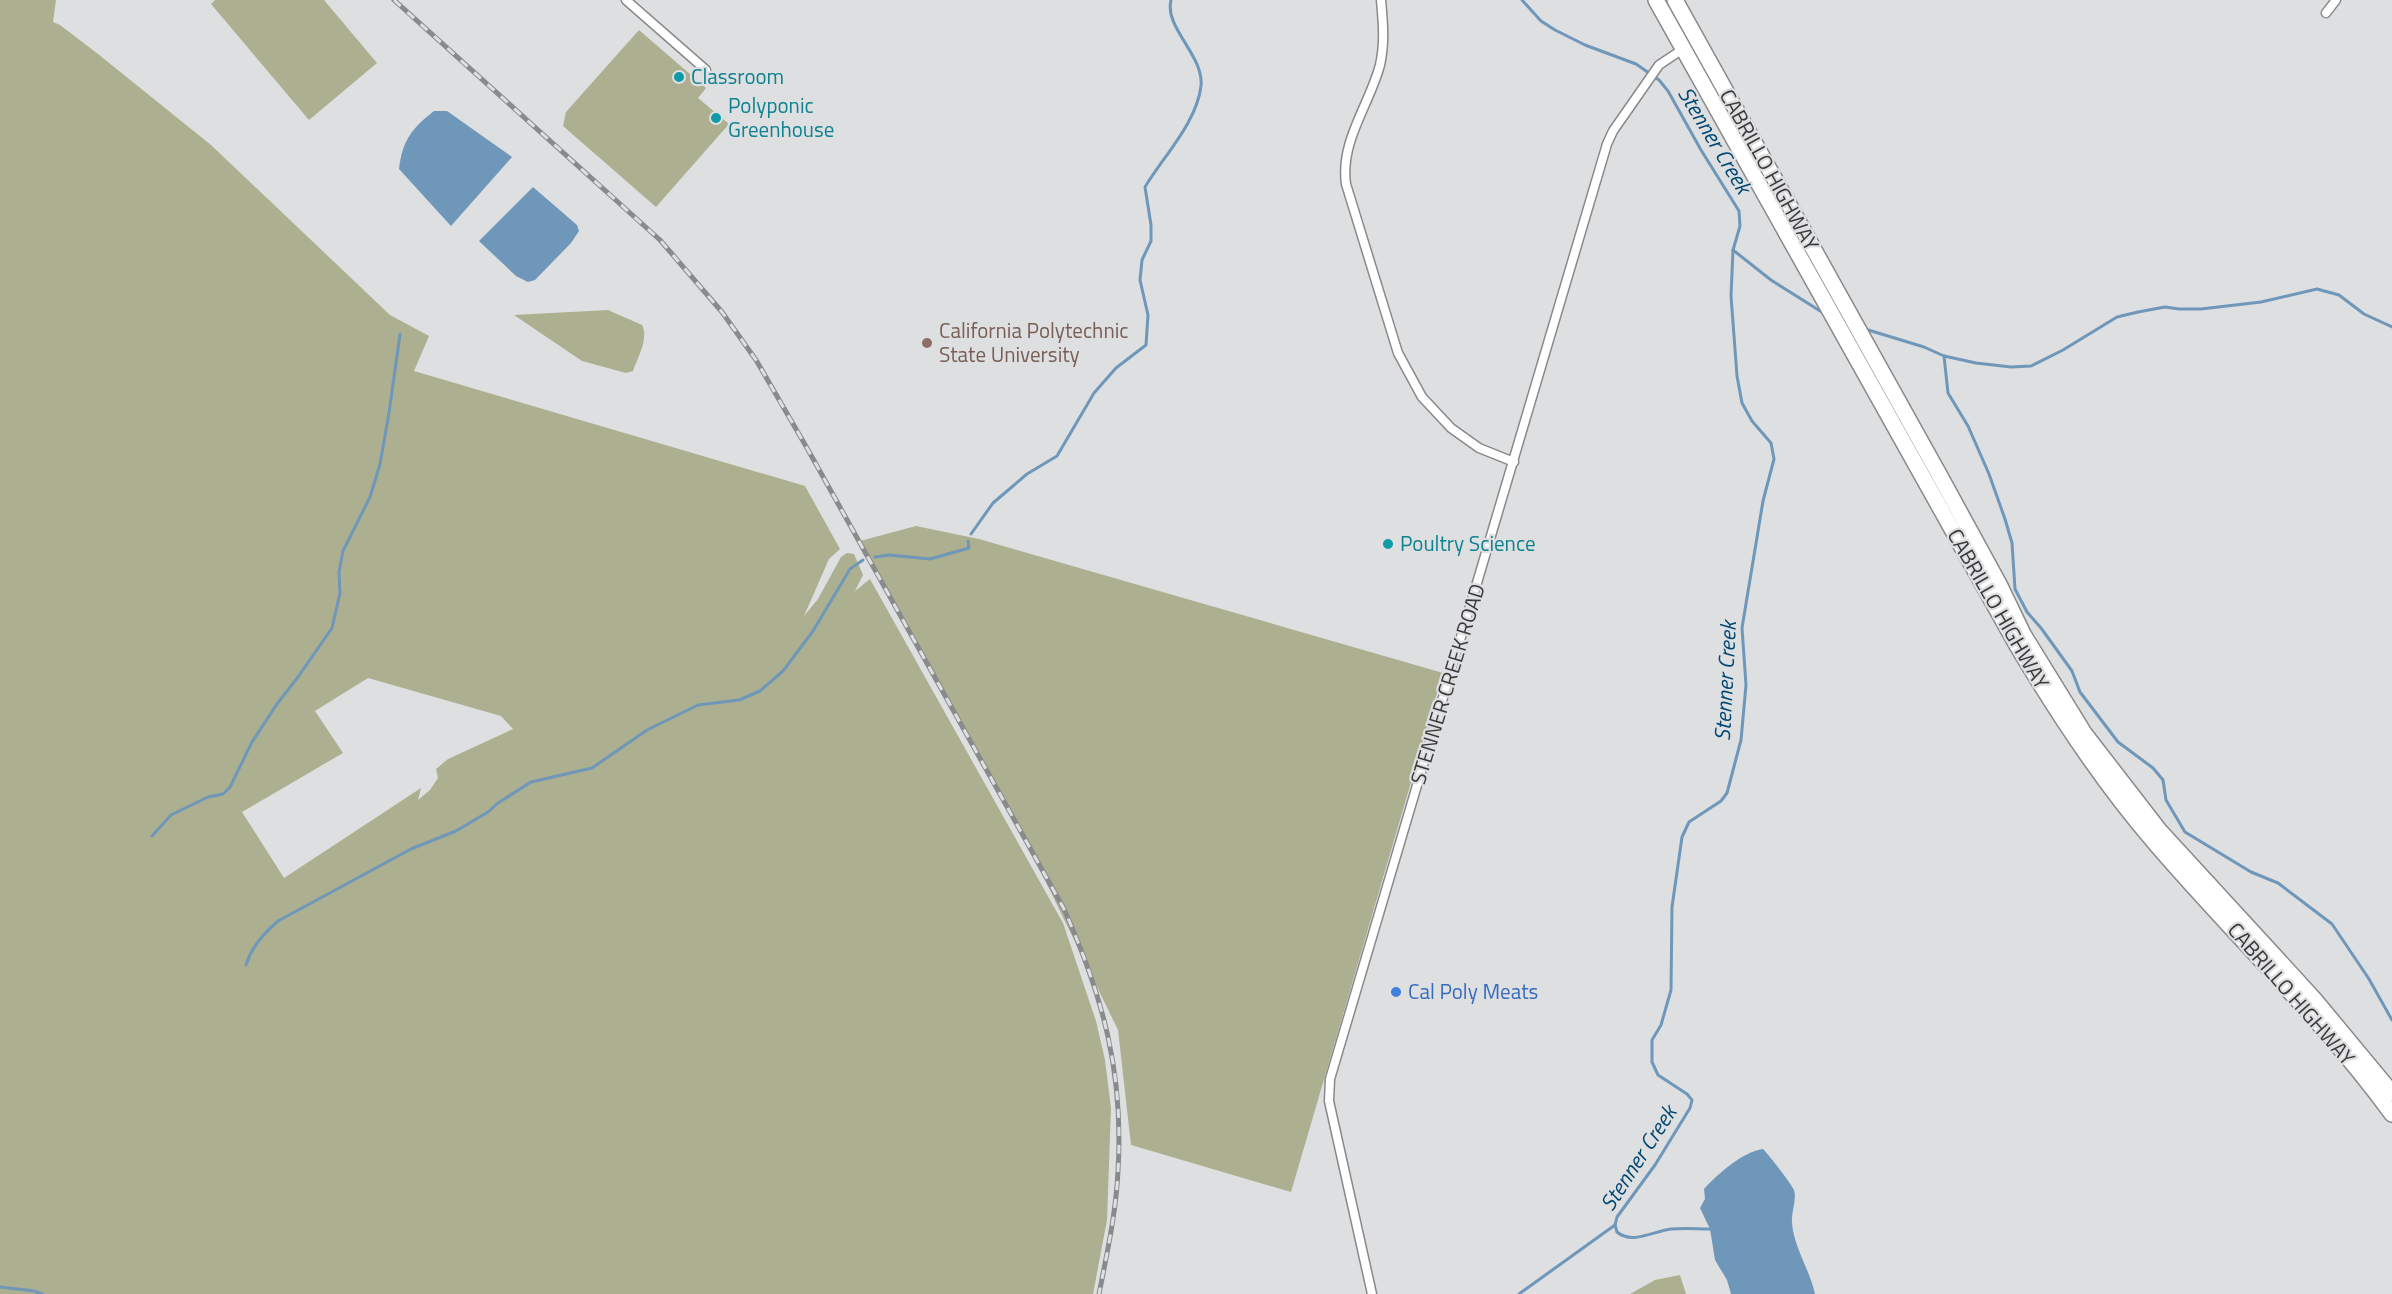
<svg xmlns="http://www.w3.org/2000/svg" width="2392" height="1294" font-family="'Titillium Web',sans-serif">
<rect width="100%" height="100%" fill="#dedfe1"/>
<g fill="#acb090" fill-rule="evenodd">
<path d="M0,0H56L53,22L60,25L98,54L211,145L390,315L429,336L414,371L805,486L840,549L829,559L804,616L818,599L841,557L847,553L854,554L863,575L855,591L870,579L1063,923L1096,1021L1105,1060L1111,1108L1107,1220L1093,1294H0ZM368,678L501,716L513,729L448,759L436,769L438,778L430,790L418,800L421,788L284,878L242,812L343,753L315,711Z"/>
<path d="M215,0H324L377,63L309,120L211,4Z"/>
<path d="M639,30L706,88L698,98L729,124L656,207L563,126L566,112Z"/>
<path d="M608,310L642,325C649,338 638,357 633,371L626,373L582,361L514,315Z"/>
<path d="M916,526L979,539L1443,673L1291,1192L1131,1145L1118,1030L1020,829L860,541Z"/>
<path d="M1680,1275L1686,1294H1630L1655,1280Z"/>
</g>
<g fill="#6f97b9">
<path d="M434,111H447L512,157L451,226L399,169C402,141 412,128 434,111Z"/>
<path d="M533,187L577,225L579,231L571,243L535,280L528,282L516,276L479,241Z"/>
<path d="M1763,1149C1768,1154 1791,1183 1794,1190C1797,1200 1791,1212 1792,1223C1794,1248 1810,1270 1815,1294H1731L1727,1280L1715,1260L1710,1229L1700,1208L1705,1199L1704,1189C1718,1174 1742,1152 1763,1149Z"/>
</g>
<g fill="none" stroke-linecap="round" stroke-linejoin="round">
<g stroke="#6f97b9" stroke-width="3">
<path d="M1733,250L1771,280L1825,314"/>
<path d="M1865,329L1924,347L1944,356L1976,363L2011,367L2031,366L2063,350L2117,317L2138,312L2165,307L2179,309H2201L2261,302L2317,289L2339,295L2364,314L2392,327"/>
<path d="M1944,356L1948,393L1968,426L1989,474L2005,519L2012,543L2015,589L2027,612L2041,628L2072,671L2080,692L2118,742L2153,768L2163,780L2166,800L2185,832L2251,872L2278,883L2332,924L2369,979L2392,1020"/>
<path d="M971,534L993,503L1027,474L1057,456L1094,393L1116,368L1146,345L1148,315L1140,280L1142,260L1151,241V225L1145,187C1163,157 1197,122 1201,86C1204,55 1164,28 1171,0"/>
<path d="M875,557L889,555L930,559L969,548L968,541"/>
<path d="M152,836L171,815L208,797L223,794L230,787L252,742L277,704L298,677L332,628L340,593L339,572L343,551L370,497L380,464L389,413L400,334"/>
<path d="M246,965C251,947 264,933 278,921L411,849L456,831L488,812L498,803L531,782L592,768L647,730L698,705L739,700L760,691L783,671L813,631L850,569L863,560"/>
<path d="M1615,1225L1617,1232C1632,1245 1654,1231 1671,1229C1684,1228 1697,1229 1710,1229"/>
<path d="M0,1287L34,1291L42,1294"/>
<path d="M1519,1294L1615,1225L1617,1217L1655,1165L1690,1108L1692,1100L1687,1094L1658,1075L1652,1062V1040L1661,1025L1671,990L1672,907L1682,837L1689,822L1721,801L1727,793L1741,740L1746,685L1742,628L1763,501L1774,459L1771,443L1752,421L1742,403L1737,376L1731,296L1733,250L1740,226L1739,211L1701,150L1668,91L1659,80L1636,64L1585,45L1555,30L1541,21L1522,0"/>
</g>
<defs>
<g id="minor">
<path d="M626,0L706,70"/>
<path d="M1381,0C1383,22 1385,43 1380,65C1369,106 1340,141 1346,184L1398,353L1422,397L1451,428L1479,448L1514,462"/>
<path d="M2326,13L2336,0"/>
<path d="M1372,1294L1329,1101L1330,1079L1607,144L1613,131L1659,65L1686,47"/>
</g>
<g id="trunk">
<path d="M1656,0L2018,647C2059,716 2103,783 2156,844C2234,935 2321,1017 2392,1114"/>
<path d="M1675,0L1941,478L1999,584L2023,634L2084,733L2159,830L2314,999L2392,1093"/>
</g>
</defs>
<use href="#minor" stroke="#88898a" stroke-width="11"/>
<use href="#trunk" stroke="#88898a" stroke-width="18"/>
<use href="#minor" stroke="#fff" stroke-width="8"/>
<use href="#trunk" stroke="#fff" stroke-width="15"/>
<defs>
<path id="rail" d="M394,0L660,240L722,312L756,360L807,448L1064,909C1103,997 1124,1073 1118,1171C1116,1213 1107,1253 1099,1294"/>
</defs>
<use href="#rail" stroke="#898a8b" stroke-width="5"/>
<use href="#rail" stroke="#dedfe1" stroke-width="3" stroke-dasharray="9" stroke-linecap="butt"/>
</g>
<g fill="#0f9aa8" stroke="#dedfe1" stroke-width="2">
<circle cx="679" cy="77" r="6"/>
<circle cx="716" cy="118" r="6"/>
<circle cx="1388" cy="544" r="6"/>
</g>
<circle fill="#8d6e63" stroke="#dedfe1" stroke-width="2" cx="927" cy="343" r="6"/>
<circle fill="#3f7fe0" stroke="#dedfe1" stroke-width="2" cx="1396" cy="992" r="6"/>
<g text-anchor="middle" stroke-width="4.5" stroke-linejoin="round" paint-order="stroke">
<g font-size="21" fill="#0d838f" stroke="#dedfe1" text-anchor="start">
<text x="691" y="84">Classroom</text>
<text x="728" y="113">Polyponic<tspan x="728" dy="24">Greenhouse</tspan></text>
<text x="1400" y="551">Poultry Science</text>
</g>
<g font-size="21" fill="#39393a" stroke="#dedfe1">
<text transform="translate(1769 170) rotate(61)" y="7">CABRILLO HIGHWAY</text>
<text transform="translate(1998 609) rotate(60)" y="7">CABRILLO HIGHWAY</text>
<text transform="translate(1448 684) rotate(-73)" y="7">STENNER CREEK ROAD</text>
<text transform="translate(2291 994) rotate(49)" y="7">CABRILLO HIGHWAY</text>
</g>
<g font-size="21" fill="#785e54" stroke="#dedfe1" text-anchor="start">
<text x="939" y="338">California Polytechnic<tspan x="939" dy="24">State University</tspan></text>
</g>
<g font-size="21" fill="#366cbe" stroke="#dedfe1" text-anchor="start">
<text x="1408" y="999">Cal Poly Meats</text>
</g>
<g font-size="22" font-style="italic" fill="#004874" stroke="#dedfe1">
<text transform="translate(1715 140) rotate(59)" y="8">Stenner Creek</text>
<text transform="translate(1725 681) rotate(-87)" y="8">Stenner Creek</text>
<text transform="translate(1638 1158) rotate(-57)" y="8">Stenner Creek</text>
</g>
</g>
</svg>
